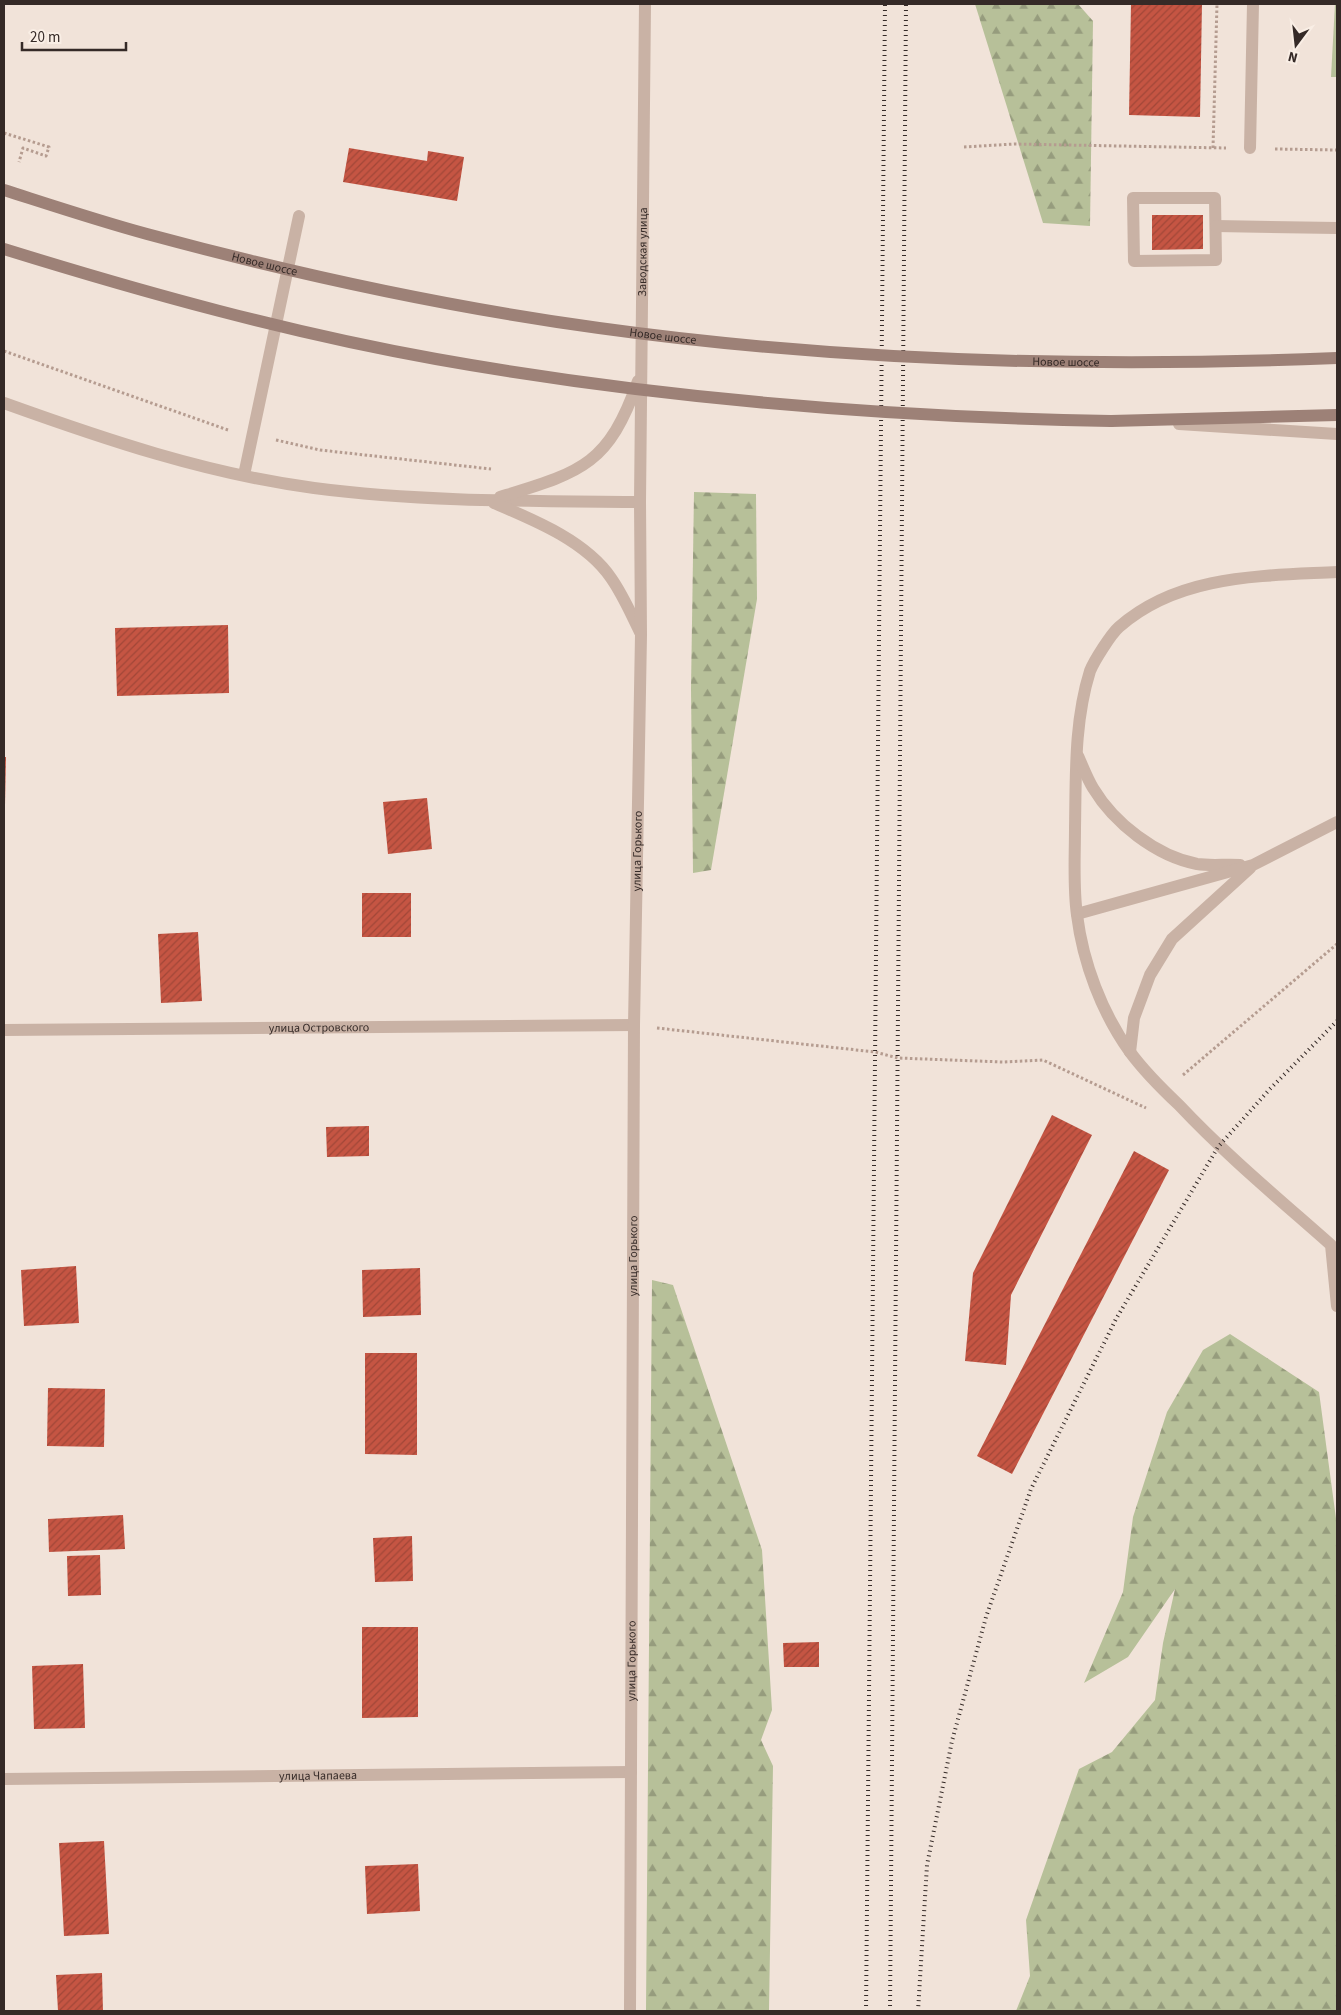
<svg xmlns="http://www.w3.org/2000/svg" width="1341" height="2015" font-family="'Source Sans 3',sans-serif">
<defs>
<pattern id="forest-firs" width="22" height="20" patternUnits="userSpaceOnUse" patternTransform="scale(1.25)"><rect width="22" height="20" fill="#b7c099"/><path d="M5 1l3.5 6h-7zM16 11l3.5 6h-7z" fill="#969c7d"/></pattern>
<pattern id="building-hatch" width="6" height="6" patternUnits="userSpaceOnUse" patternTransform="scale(1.25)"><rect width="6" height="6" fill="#c55543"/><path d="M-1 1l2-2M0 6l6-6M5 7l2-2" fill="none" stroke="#a14738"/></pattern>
</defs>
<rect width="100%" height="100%" fill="#f1e3d9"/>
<path fill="#b7c099" d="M1335,4H1337V77H1331Z"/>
<g fill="url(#forest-firs)">
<path d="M975,4H1078L1093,21L1090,226L1043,223Z"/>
<path d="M694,492L756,494L757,599L711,870L693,873L691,689Z"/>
<path d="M652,1280L673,1285L762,1550L772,1710L761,1740L773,1766L769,2011H646Z"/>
<path d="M1230,1334L1319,1392L1337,1526V2011H1016L1030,1976L1026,1920L1079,1769L1112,1752L1155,1700L1163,1643L1175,1589L1128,1657L1084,1683L1123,1592L1133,1517L1167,1412L1203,1350Z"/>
</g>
<g fill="url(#building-hatch)">
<path d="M1131,4H1202L1200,117L1129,115Z"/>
<path d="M349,148L427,161L428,151L464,157L457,201L343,182Z"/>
<path d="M1152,215H1203V249L1152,250Z"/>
<path d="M228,625L229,693L117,696L115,628Z"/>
<path d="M4,757H6L5,806H4Z"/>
<path d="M427,798L432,849L388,854L383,802Z"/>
<rect x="362" y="893" width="49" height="44"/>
<path d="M198,932L202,1001L161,1003L158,934Z"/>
<path d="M1052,1115L1092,1135L1011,1295L1006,1365L965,1361L973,1273Z"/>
<path d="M369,1126V1156L327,1157L326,1127Z"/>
<path d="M1134,1151L1169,1170L1012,1474L977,1456Z"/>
<path d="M76,1266L79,1323L24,1326L21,1270Z"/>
<path d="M420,1268L421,1315L363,1317L362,1270Z"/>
<path d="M365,1353H417V1455L365,1454Z"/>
<path d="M48,1388L105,1389L104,1447L47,1446Z"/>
<path d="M123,1515L125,1549L49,1552L48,1519Z"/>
<path d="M412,1536L413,1581L375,1582L373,1538Z"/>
<path d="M100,1555L101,1595L68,1596L67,1556Z"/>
<path d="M362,1627H418V1717L362,1718Z"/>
<path d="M819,1642V1667H784L783,1643Z"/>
<path d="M83,1664L85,1728L34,1729L32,1666Z"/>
<path d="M104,1841L109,1934L64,1936L59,1843Z"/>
<path d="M418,1864L420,1911L367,1914L365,1866Z"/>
<path d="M102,1973L103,2011H58L56,1975Z"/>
</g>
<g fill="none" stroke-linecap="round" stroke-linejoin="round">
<g stroke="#b59c90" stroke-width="3" stroke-dasharray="2.5 2.5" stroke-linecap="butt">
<path d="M4,133L49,147L46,156L23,148L19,162"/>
<path d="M964,147L1014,144L1226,148"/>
<path d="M1213,148L1217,4"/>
<path d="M1275,149L1337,150"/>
<path d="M4,351L228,430"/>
<path d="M276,440L320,450L491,469"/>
<path d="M657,1028L875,1052L898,1058L1003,1062L1043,1060L1146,1108"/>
<path d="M1183,1075L1337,944"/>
</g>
<g stroke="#c9b2a5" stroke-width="12">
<path d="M1250,148L1253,4"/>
<path d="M1133,198H1215L1216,260L1134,261Z"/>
<path d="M1216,226L1337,228"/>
<path d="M244,475L299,216"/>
<path id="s1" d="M4,1030L634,1025"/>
</g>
<path stroke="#c9b2a5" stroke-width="12" id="s2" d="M4,1779L631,1772"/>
<g stroke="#c9b2a5" stroke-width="12">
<path d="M4,403C104,439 207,474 314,488C422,502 531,501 640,502"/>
<path d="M1179,424L1337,434"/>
<path d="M500,497C581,472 608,466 638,381"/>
<path d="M494,503C534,520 586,541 611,578C623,595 631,614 640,632"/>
<path d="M1337,572C1262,576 1179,574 1119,627C1111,634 1094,661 1090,671C1074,722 1076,776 1075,828C1075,857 1073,887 1077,915C1083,963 1102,1013 1130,1052C1144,1071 1162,1089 1179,1105C1226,1155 1279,1199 1331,1245L1337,1306"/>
<path d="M1078,756C1083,767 1087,778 1093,788C1114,823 1156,856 1197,864C1211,866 1227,864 1240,865"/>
<path d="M1077,914L1253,865L1337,822"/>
<path d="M1130,1052L1134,1018L1150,975L1172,939L1250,868"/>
<path id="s3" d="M630,2011L634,1025L641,635L640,502L645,4"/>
</g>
<path stroke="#9d8177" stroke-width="12" d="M1111,421L1337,415"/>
<g stroke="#352a27" stroke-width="4" stroke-dasharray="1 4" stroke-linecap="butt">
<path d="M866,2011L885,4"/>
<path d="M890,2011L906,4"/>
<path d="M918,2011L927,1865L952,1741L986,1617L1031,1489L1116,1319L1218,1147L1269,1090L1337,1021"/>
</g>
<g stroke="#9d8177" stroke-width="12">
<path id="s4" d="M4,190C51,205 99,221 147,234C295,274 446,307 599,328C844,362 1090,368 1337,358"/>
<path d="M4,249C146,293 290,333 436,359C660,399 885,417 1111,421"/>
</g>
</g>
<g text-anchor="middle" stroke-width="5" stroke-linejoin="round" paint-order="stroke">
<g font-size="12" fill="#352a27" stroke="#f9eee5">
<text dy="4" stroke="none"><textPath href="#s3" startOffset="1759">Заводская улица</textPath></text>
<text dy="4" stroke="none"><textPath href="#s4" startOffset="271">Новое шоссе</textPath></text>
<text dy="4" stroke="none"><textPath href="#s4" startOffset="676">Новое шоссе</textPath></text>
<text dy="4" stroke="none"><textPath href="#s4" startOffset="1080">Новое шоссе</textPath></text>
<text dy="4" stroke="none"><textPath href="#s3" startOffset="1160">улица Горького</textPath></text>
<text dy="4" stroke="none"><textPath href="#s1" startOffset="315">улица Островского</textPath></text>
<text dy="4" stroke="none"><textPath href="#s3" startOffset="755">улица Горького</textPath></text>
<text dy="4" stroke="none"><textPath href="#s3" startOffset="350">улица Горького</textPath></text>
<text dy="4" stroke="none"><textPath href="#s2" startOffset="314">улица Чапаева</textPath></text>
</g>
</g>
<rect width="1341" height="2015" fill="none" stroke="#352a27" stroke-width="10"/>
<g transform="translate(1296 45) rotate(195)" stroke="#f9eee5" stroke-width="4" paint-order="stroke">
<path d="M0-4L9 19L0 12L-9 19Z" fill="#352a27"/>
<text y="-8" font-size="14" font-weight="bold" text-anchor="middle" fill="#352a27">N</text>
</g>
<path d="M22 42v8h104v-8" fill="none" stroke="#352a27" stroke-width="2.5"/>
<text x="30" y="42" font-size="15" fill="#352a27" stroke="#f9eee5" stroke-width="4" paint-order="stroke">20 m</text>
</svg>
